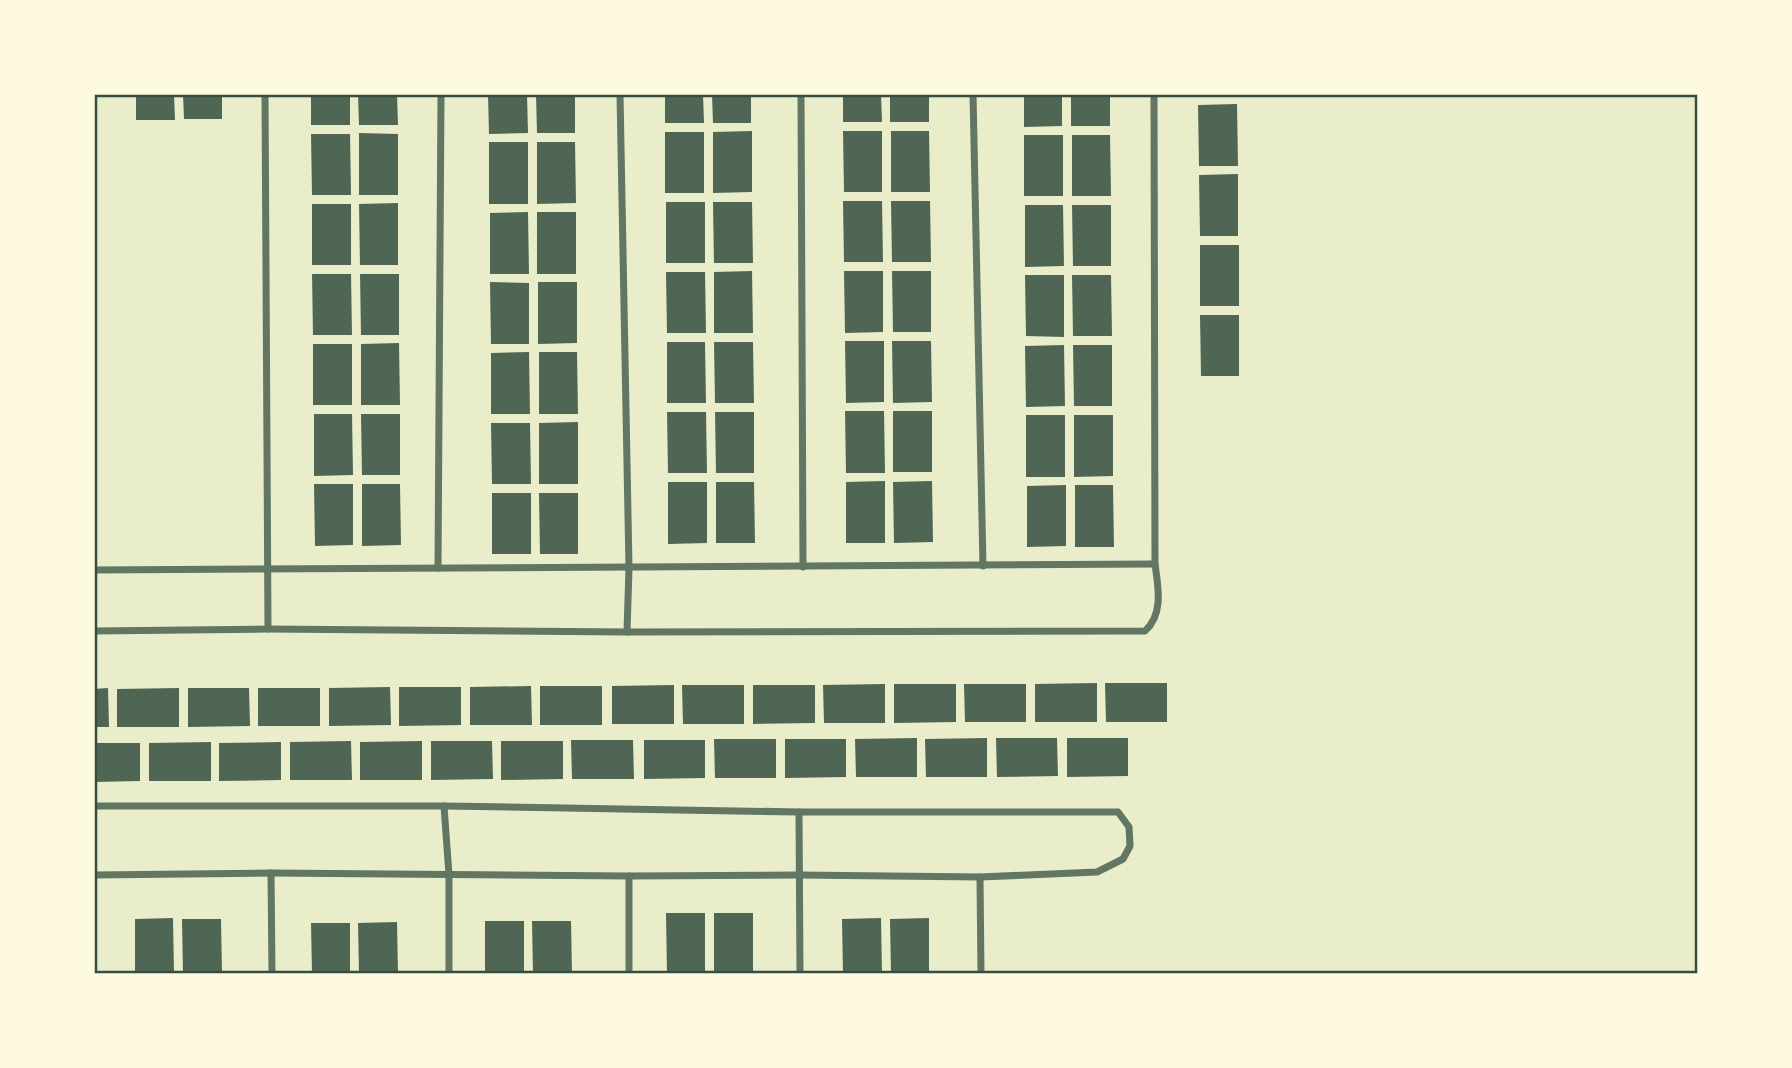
<svg xmlns="http://www.w3.org/2000/svg" width="1792" height="1068" font-family="Lato,sans-serif">
<rect width="100%" height="100%" fill="#e9edc9"/>
<g fill="#4f6655">
<path d="M136,94H174L175,120H136Z"/>
<path d="M183,94H222V119H184Z"/>
<rect x="311" y="94" width="39" height="31"/>
<path d="M358,94H397L398,125H359Z"/>
<path d="M488,94H527L528,133L489,134Z"/>
<path d="M536,94H575V133H537Z"/>
<path d="M665,94H703L704,123H665Z"/>
<path d="M712,94H751V123H713Z"/>
<path d="M843,94H881L882,122H843Z"/>
<rect x="890" y="94" width="39" height="28"/>
<path d="M1024,94H1062V126L1024,127Z"/>
<rect x="1071" y="94" width="39" height="32"/>
<path d="M1237,104L1238,166H1199L1198,105Z"/>
<path d="M752,131V192L713,193V132Z"/>
<path d="M843,131H882V192H844Z"/>
<path d="M891,131H929L930,192H891Z"/>
<rect x="665" y="132" width="39" height="61"/>
<path d="M359,133L398,134V195H359Z"/>
<path d="M311,134H350L351,195H312Z"/>
<rect x="1024" y="135" width="39" height="61"/>
<path d="M1072,135H1110L1111,196H1072Z"/>
<rect x="489" y="142" width="39" height="62"/>
<path d="M537,142H575L576,203L537,204Z"/>
<path d="M1238,174V236H1200L1199,175Z"/>
<path d="M843,201H882L883,262H844Z"/>
<path d="M891,201H930L931,262H892Z"/>
<rect x="666" y="202" width="39" height="61"/>
<path d="M713,202H752L753,263H714Z"/>
<path d="M398,203V265H360L359,204Z"/>
<rect x="312" y="204" width="39" height="61"/>
<path d="M1025,205H1063L1064,266L1025,267Z"/>
<path d="M1072,205H1111V266H1073Z"/>
<path d="M528,212L529,274H490V213Z"/>
<rect x="537" y="212" width="39" height="62"/>
<rect x="1200" y="245" width="39" height="61"/>
<path d="M752,271L753,333H714V272Z"/>
<path d="M844,271H883V332L845,333Z"/>
<path d="M892,271H931V332H893Z"/>
<path d="M666,272H705L706,333H667Z"/>
<path d="M312,274H351L352,335H313Z"/>
<path d="M360,274H399V335H361Z"/>
<path d="M1025,275H1064V337L1026,336Z"/>
<path d="M1072,275H1111L1112,336H1073Z"/>
<path d="M490,282L529,283V344H491Z"/>
<path d="M538,282H577V343L538,344Z"/>
<path d="M1200,315H1239V376H1201Z"/>
<path d="M845,341H884V402L846,403Z"/>
<path d="M892,341H931L932,402L893,403Z"/>
<path d="M667,342H705L706,403H667Z"/>
<path d="M714,342H753L754,403H715Z"/>
<path d="M399,343L400,405H361V344Z"/>
<rect x="313" y="344" width="39" height="61"/>
<path d="M1064,345L1065,406L1026,407L1025,346Z"/>
<path d="M1073,345H1112V406H1074Z"/>
<path d="M529,352L530,414H491V353Z"/>
<path d="M539,352H577L578,414H539Z"/>
<path d="M845,411H884L885,473H846Z"/>
<rect x="893" y="411" width="39" height="61"/>
<path d="M667,412H706L707,473H668Z"/>
<path d="M715,412H754V473H716Z"/>
<path d="M314,414H352L353,475L314,476Z"/>
<path d="M361,414H400V475H362Z"/>
<rect x="1026" y="415" width="39" height="62"/>
<path d="M1074,415H1113V476L1074,477Z"/>
<path d="M578,422V484H539V423Z"/>
<path d="M491,423H530L531,484H492Z"/>
<path d="M885,481V543H846V482Z"/>
<path d="M932,481L933,542L894,543L893,482Z"/>
<path d="M668,482H707V543L668,544Z"/>
<path d="M716,482H754L755,543H716Z"/>
<path d="M314,484H353V545L315,546Z"/>
<path d="M362,484H400L401,545L362,546Z"/>
<path d="M1066,485V546L1027,547V486Z"/>
<path d="M1075,485H1113L1114,547H1075Z"/>
<rect x="492" y="493" width="39" height="61"/>
<path d="M539,493H578V554H540Z"/>
<path d="M1097,683V722H1035V684Z"/>
<path d="M1105,683H1167V722H1106Z"/>
<path d="M885,684V723H824L823,685Z"/>
<path d="M894,684H956V722L894,723Z"/>
<path d="M964,684H1026V722H965Z"/>
<path d="M674,685V724H612V686Z"/>
<path d="M682,685H744V724H683Z"/>
<path d="M753,685H815V723L753,724Z"/>
<path d="M531,686L532,725H470V687Z"/>
<rect x="540" y="686" width="62" height="39"/>
<path d="M390,687L391,725L329,726V688Z"/>
<path d="M399,687H461V725L399,726Z"/>
<path d="M108,688L109,727H94V689Z"/>
<path d="M179,688V727H117V689Z"/>
<path d="M188,688H249L250,726L188,727Z"/>
<rect x="258" y="688" width="62" height="38"/>
<path d="M917,738V777H856L855,739Z"/>
<path d="M987,738V777H926L925,739Z"/>
<path d="M996,738H1057L1058,776L997,777Z"/>
<path d="M1067,738H1128V776L1067,777Z"/>
<path d="M714,739H776V778H715Z"/>
<path d="M785,739H846V777L785,778Z"/>
<path d="M571,740H633L634,779H572Z"/>
<path d="M644,740H705V778L644,779Z"/>
<path d="M351,741L352,780H290V742Z"/>
<path d="M422,741V780H360V742Z"/>
<path d="M431,741H492L493,779L431,780Z"/>
<path d="M501,741H563V779L501,780Z"/>
<path d="M211,742V781H149V743Z"/>
<path d="M281,742V780L219,781V743Z"/>
<path d="M94,743H140V781L94,782Z"/>
<path d="M666,913H705V974H667Z"/>
<rect x="714" y="913" width="39" height="61"/>
<path d="M173,918L174,974H135V919Z"/>
<path d="M881,918L882,974H843L842,919Z"/>
<path d="M929,918V974H891L890,919Z"/>
<path d="M182,919H221L222,974H183Z"/>
<rect x="485" y="921" width="39" height="53"/>
<path d="M532,921H571L572,974H533Z"/>
<path d="M397,922L398,974H359L358,923Z"/>
<path d="M311,923H350V974H312Z"/>
</g>
<g fill="none" stroke-linecap="round" stroke-linejoin="round">
<g stroke="#617663" stroke-width="7">
<path d="M265,94L268,629"/>
<path d="M620,94L629,568L627,632"/>
<path d="M801,94L803,567"/>
<path d="M973,94L983,566"/>
<path d="M438,568L441,94"/>
<path d="M94,570L1155,564"/>
<path d="M94,631L268,629L627,632L1145,631C1164,614 1158,586 1155,564L1154,94"/>
<path d="M94,806H444L799,812H1118L1129,827L1130,846L1123,859L1097,872L980,877L799,875L629,876L271,873L94,875"/>
<path d="M444,806L449,875V974"/>
<path d="M799,812L800,974"/>
<path d="M271,873L272,974"/>
<path d="M629,876V974"/>
<path d="M980,877L981,974"/>
</g>
</g>
<rect width="1792" height="1068" fill="none" stroke="#fefae0" stroke-width="192"/>
<rect x="96" y="96" width="1600" height="876" fill="none" stroke="#344e41" stroke-width="2.5"/>
</svg>
